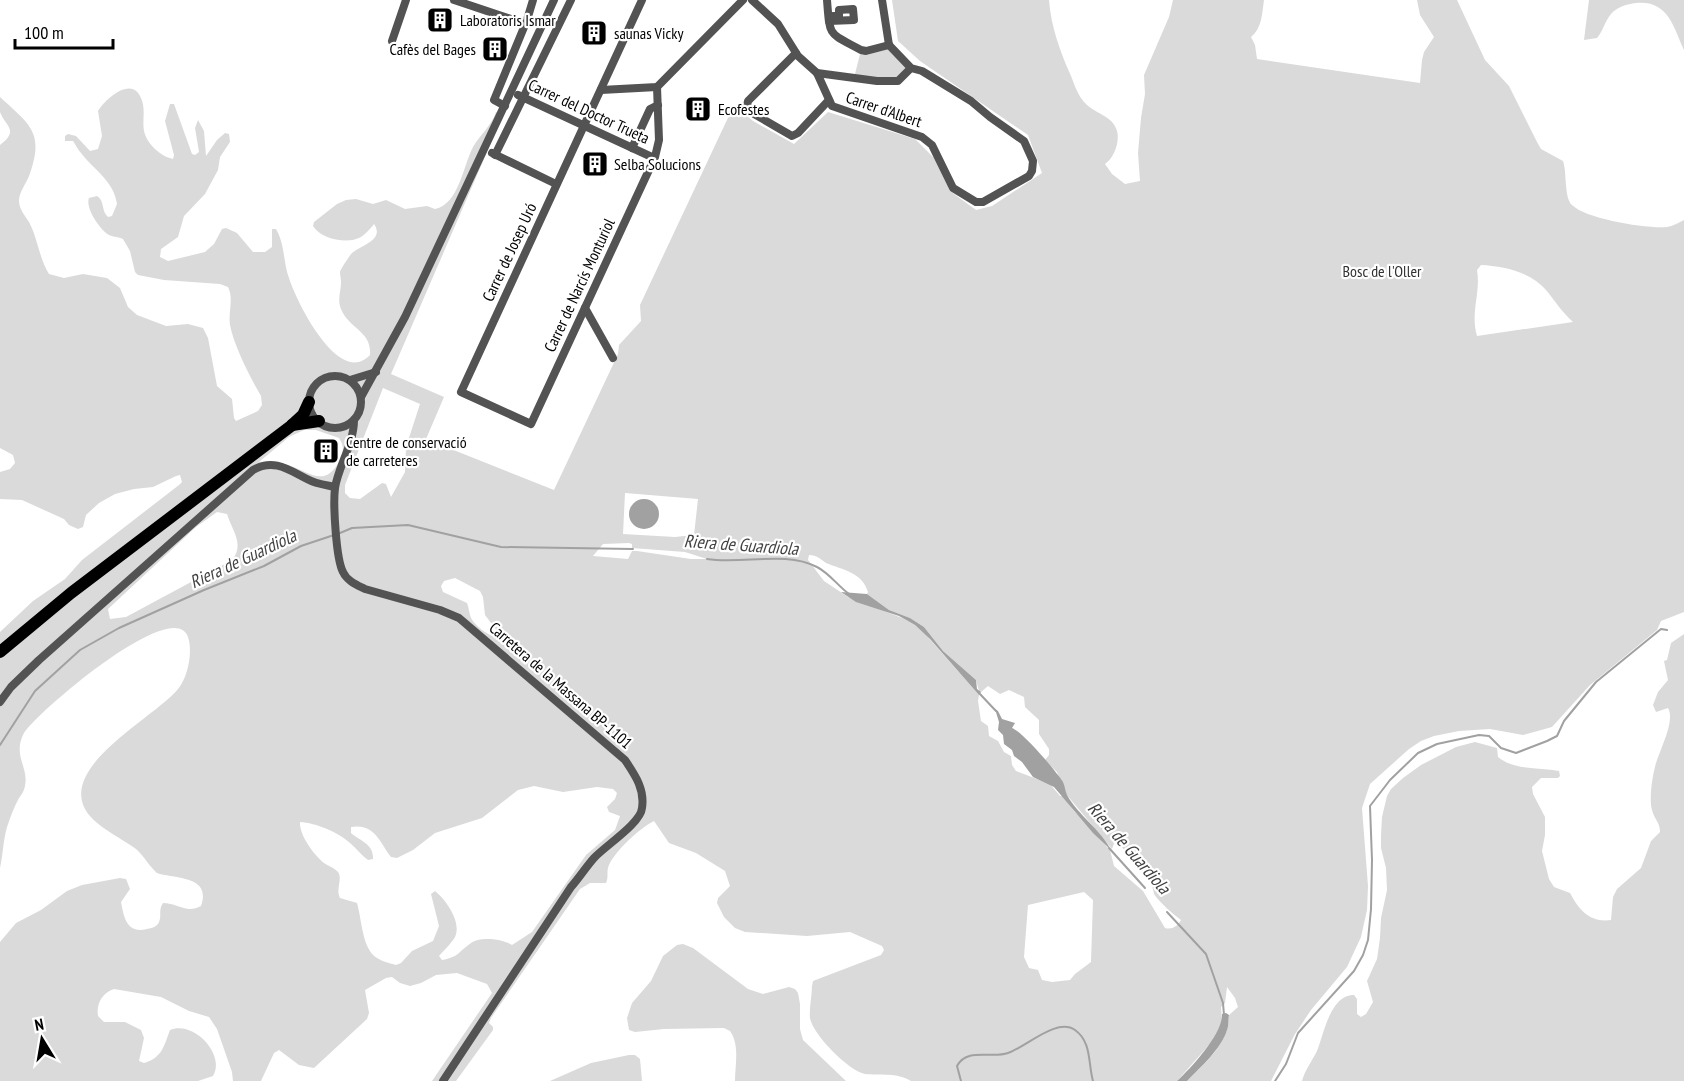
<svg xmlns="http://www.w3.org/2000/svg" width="1684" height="1081" font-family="'PT Sans Narrow',sans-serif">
<rect width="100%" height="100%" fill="#fff"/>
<g fill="#dadada" fill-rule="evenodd">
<path d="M892,0H1049C1051,27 1060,51 1071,76C1075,86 1078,96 1086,104C1096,114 1113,116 1117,131C1120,142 1114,158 1105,164L1112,174L1125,184L1140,181L1138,153L1141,118L1145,94L1144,75L1169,17L1173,0H1264C1262,14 1262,28 1251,37L1255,45L1257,59L1420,83L1422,60L1424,52L1434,37L1420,15L1417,0H1457L1485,60L1509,86L1537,142L1541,149L1563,161C1567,172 1564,198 1572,205C1586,219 1647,229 1667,227C1673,226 1678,223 1684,220V612L1661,621L1657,630L1590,685L1552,727L1523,735L1490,729L1459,731L1434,736L1421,741L1409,749L1370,784L1362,808L1368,886L1367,910L1361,937L1347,967L1311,1010L1295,1034L1271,1081H1187C1201,1067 1221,1050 1227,1030C1229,1026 1228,1020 1229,1015L1238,1007L1235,998L1227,987L1225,1003L1221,1007L1222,1021L1217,1036L1177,1081H911C897,1072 880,1076 865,1074C849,1071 813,1035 810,1018C809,1008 812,996 812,986L813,981L881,955L884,950L882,946L850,932L807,936L745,932L735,928L724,917L717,903L718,898L730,886L725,871L696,853L669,843L654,821C640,828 616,850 609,865C606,871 609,877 606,883H590L580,889L491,1018L489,1023L493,1027V1030L456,1081H432L492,993L487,984L457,973L436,975L421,983L410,986L400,983L392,977L386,978L365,990L369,1013L367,1019L314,1068L299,1065L279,1050L274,1053L261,1081H233L232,1072L217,1029L209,1017L189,1011L161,997L114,989C102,993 96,1004 98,1016L104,1022H125L141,1030L144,1038L139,1061L144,1063C162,1058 164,1046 170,1030C193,1020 226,1054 213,1076L198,1081H0V942L16,923L41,910L67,891L82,885L120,878L126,879L130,889L121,902C124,918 127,934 147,929C152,928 157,927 159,922C162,915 158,910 163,903C177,903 187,914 201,906C212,875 174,879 157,873C149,866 144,856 136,849C120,837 92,825 84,807C64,763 155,717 178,689C188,677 193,652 188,637C174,595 37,712 24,733C12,755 29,767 25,786C24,791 22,794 19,798C14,807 10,818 7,827C3,841 3,855 0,868V632L33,601L65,579L82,560L179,485L182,482L180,475L176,476L153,487L134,489L115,494L99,503L86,515L83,527L78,529L69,525L64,519L22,500L0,499V472L10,469L15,463L13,455L0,448V145C20,130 5,126 0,112C0,109 0,101 0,97C30,125 45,132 29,176C26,184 19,192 19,201C19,209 25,216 29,222C38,239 39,258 49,274L64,278L83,274L107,278L120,288L128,307L137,315L166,326L188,324L203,328L208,338L217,386L232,399L234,418L236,421L258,411L262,405L261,396C250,377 234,346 230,325C228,312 234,299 228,287L220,284L164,280L138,275L135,272L130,251L123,239C119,237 113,237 109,235C100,230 85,208 89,198L97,196C105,201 101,211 108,217L112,216L117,204C114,181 94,170 81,153C78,150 76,145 73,141H65V136L68,134L76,136L90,151L98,149L102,136L98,111C105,99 132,75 141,98C146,109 142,120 144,131C147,144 160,156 173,159L174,155L165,121L170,104H174L192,154L195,155L199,152L195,128L198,120L204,131L206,156L217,140L225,133L229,134L230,142L220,157L218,170L205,194L184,216L178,237L161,249L160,257L168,261L205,252L214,244L222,229L226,228L237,233L253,252H265L272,247V229H276C285,244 283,262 289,278C296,301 339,388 370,355C372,331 349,329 341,309C337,299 341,292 341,282C341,279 340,275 340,272C340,270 350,255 352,253C361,245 385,240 374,224C370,229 365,235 359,238C346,244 321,239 313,226L314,222L337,204L346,200L356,199L373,204L386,200L405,209L427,206L435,209C459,204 463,166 473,147C480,135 492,125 496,112L503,115L391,374L444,397L426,439L554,490L618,354L619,345L641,321L640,305L734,105L753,121L794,144L828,112L915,139L934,158L950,191L976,210L992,206L1042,173L1028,135L920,61L898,41ZM1481,265C1503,266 1531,272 1546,290C1555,301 1562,312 1573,322L1477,336C1470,312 1481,293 1477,270ZM383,388L420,404L406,447L405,472L391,497L386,484L382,483L360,499L350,498L345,493V485ZM304,430H316L339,438C344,446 344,451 340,460C325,489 310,472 288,465C278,462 269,461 259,462L289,437ZM625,493L698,499L694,535L675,537L623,534ZM217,512L227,514C232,530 245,545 232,560L126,617L110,619L108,609L196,527ZM629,543L632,544V548L685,552L707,559H691L637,551H632L628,559L593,556L603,544ZM809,555C817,555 820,559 826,563C843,570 862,572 868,592L867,594L889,610L910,618L924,627L943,651L976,680L979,691L981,692L988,686L1000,694L1009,690L1024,697L1025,707L1039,720V734L1049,749V755L1045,760L1057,772L1066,794L1112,849L1115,841C1129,854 1144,867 1152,885C1152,886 1154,893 1154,894C1160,903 1173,914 1181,920C1178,926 1172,930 1165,928L1143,891L1114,866L1110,850L1074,811L1063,796H1060L1050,784L1016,771L1012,765L1011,756L1004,752L998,741L989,736L988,726L981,721L978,701L979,695L926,635L915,625L902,618L848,597L824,581L808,560ZM455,578L480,591L483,597L485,615L498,632L499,638C490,637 475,626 471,618C469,613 469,608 467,603L443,592L441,586L444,581ZM534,786L563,792L597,787L613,789L617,793L615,799L607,807L609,812L620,816L615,830L586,855L532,932L512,945C503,939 480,936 471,943C458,952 459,957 442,960L439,956C444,950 451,944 455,937C462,922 446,900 435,891L431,894L439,926L433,941L412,951L401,963L396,965C390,963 383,962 377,958C362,949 362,920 357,903L340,898C335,889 344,877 337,871C333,867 328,866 324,863C314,855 299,835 300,822C316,823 338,832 350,843C356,848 361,855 368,860L373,859C374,844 360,841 351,833V827C375,823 380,843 391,857L397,858L413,850L435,833L482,818L518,790ZM1084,892L1093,900L1091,962L1075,974L1070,980L1052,982L1042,980L1038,970L1029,968L1024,957L1028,905Z"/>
<path d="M1589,0H1684V50C1673,26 1668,0 1636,3C1627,4 1617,7 1611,14C1605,21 1603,31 1597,38L1584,40Z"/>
<path d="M889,45L911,68L898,81L854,78L861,50Z"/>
<path d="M1684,634V1081H1302C1305,1070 1312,1061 1317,1051C1324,1034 1330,995 1354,995L1357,999V1014L1361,1017L1366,1014L1373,1002L1367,981L1377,959L1380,938L1381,918L1387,890L1386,868L1381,848V835L1382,817L1387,796L1391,789L1403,778L1421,765L1456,747L1475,742L1497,748L1498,757C1515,771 1539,767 1559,771L1560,776L1558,778H1541L1532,787L1533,794L1545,817V835L1542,851L1549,879L1554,887L1570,893C1579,910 1590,923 1611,920L1613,897L1617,889L1641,868L1651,841L1660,832C1660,822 1654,819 1652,810C1649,800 1652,778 1655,767C1658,752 1676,722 1668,708L1656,712L1653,705L1658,692L1668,680L1664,661L1667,660L1671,643Z"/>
<path d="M683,944L693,948L748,989L763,994L789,987L795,989L798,993L800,1004V1029L803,1040L846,1081H735C735,1065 740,1045 730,1031L724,1028L664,1029L635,1032L629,1030L627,1018L632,1003L651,981L663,956L677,945Z"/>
<path d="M629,1055H635L640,1059L642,1081H550L591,1063Z"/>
</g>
<g fill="#a1a1a1">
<circle cx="644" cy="514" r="15"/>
<path d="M841,592L867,594L889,610L910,618L924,627L943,651L976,680L977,689L981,692L979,695L930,639L915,625L899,616L856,602Z"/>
<path d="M995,709L998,711L1002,719L1015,723L1012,728C1023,732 1056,771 1063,782C1065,786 1065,791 1067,795C1078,815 1101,830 1111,850L1093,833L1054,787L1033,777L1022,762L1014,756L1012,750L1004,744L1003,735L998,730L999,722Z"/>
<path d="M1226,1013L1229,1015C1228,1020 1229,1026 1227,1030C1222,1048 1200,1068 1187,1081H1177C1191,1068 1223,1034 1222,1014Z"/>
</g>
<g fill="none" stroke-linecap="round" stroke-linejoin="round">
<g stroke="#a1a1a1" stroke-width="2">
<path d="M340,533L352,528L408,525L501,547L633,549"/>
<path d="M707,559C742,565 785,550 817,567C829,573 838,586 849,594"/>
<path d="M979,693L996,711"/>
<path d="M0,745L35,691L80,650L119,628L204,590L264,566L301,546L334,535"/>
<path d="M1109,848L1145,888"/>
<path d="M1167,912L1206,954L1223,1003L1224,1015"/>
<path d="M961,1081L957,1066C967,1047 992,1059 1008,1053C1026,1047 1057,1017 1075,1030C1092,1042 1088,1064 1093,1081"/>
<path d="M1275,1081L1286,1064L1298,1033L1354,971L1363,955L1368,940L1371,909L1372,860L1370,806L1390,780L1418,753L1437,744L1479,735L1489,736L1501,748L1516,753L1547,741L1557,736L1564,721L1596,682L1661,629L1667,630"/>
</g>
<g stroke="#535353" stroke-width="8">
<path d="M454,0L526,24"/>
<path d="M642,0L461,392L531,424L655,157L659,140L657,87"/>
<path d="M752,0L778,24L798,56L817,73"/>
<path d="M827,0C830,38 828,32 861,50L866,51L889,45"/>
<path d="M882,0L889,45"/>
<path d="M829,21L854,20L853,9L839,10V16H833"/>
<path d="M392,41L406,0"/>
<path d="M889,45L911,68L922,71L971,101L990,117L1024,141L1033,161L1032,171L1029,176L983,202H976L953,188L932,145L922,137L832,106L817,73L877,81H898L911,68"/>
<path d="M796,53L748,101L747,106L749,111L792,136L798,133L829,100"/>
<path d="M601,90L657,87L743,0"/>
<path d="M518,95L654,158"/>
<path d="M505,106L494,100L527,20L533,0"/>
<path d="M632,148L650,109L658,105"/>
<path d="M492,153L556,184"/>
<path d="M495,155L571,0"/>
<path d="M585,308L613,358"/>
<circle cx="335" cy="402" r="26"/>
<path d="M350,380L376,372"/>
<path d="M361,397L405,317L554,0"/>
<path d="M354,420C354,444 338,467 335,488C333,504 336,559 343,572C347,581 357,585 365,589L440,610L459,618L625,760C635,775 645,789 642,808C641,823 605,846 594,858C586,867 579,878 571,887L443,1081"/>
<path d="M0,702L11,687L39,660L253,470C274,458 289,470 307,479C316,484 326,485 335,487"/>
</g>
<g stroke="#000" stroke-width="12">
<path d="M292,425L319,421"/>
<path d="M0,652L71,593L291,426L303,415L309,402"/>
</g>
</g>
<defs>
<symbol id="building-square" viewBox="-11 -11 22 22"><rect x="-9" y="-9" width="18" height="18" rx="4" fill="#000" stroke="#fff"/><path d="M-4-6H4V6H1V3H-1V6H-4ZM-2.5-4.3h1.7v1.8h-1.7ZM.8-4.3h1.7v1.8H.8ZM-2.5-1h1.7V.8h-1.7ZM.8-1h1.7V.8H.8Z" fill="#fff"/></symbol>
</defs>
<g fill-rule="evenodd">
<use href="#building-square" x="425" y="5" width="30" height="30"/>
<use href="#building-square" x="579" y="18" width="30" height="30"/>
<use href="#building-square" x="480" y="34" width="30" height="30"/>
<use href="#building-square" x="683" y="94" width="30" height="30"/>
<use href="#building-square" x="580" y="149" width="30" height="30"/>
<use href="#building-square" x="311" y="436" width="30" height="30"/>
</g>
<g text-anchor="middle" stroke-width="4.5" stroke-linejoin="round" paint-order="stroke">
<g font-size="16" fill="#000" stroke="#fff" text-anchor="start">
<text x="460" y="26">Laboratoris Ismar</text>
<text x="614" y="39">saunas Vicky</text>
<text x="476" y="55" text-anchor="end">Cafès del Bages</text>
<text x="718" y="115">Ecofestes</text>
<text x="614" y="170">Selba Solucions</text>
<text x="346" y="448">Centre de conservació<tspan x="346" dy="18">de carreteres</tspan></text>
</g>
<g font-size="16" fill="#000" stroke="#fff">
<text transform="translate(884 109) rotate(19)" y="6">Carrer d'Albert</text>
<text transform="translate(589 111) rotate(25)" y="6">Carrer del Doctor Trueta</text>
<text transform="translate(509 252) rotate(-65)" y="6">Carrer de Josep Uró</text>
<text transform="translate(579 285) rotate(-65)" y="6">Carrer de Narcís Monturiol</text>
<text transform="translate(561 685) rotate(41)" y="6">Carretera de la Massana BP-1101</text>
</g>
<g font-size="16" fill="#313131" stroke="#fff">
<text x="1382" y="277">Bosc de l'Oller</text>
</g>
<g font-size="18" font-style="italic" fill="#424242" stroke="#fff">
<text transform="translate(741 545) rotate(4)" y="6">Riera de Guardiola</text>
<text transform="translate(243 559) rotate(-25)" y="6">Riera de Guardiola</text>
<text transform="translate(1129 848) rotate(49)" y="6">Riera de Guardiola</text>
</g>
</g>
<g transform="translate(42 1039) rotate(349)" stroke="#ffffff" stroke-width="4.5" paint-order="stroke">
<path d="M0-4.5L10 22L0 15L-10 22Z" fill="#000000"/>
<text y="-9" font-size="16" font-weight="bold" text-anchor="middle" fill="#000000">N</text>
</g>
<path d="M15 39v9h98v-9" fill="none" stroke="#000000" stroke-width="3"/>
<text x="24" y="39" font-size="18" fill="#000000" stroke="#ffffff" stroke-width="4.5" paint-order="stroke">100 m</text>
</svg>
